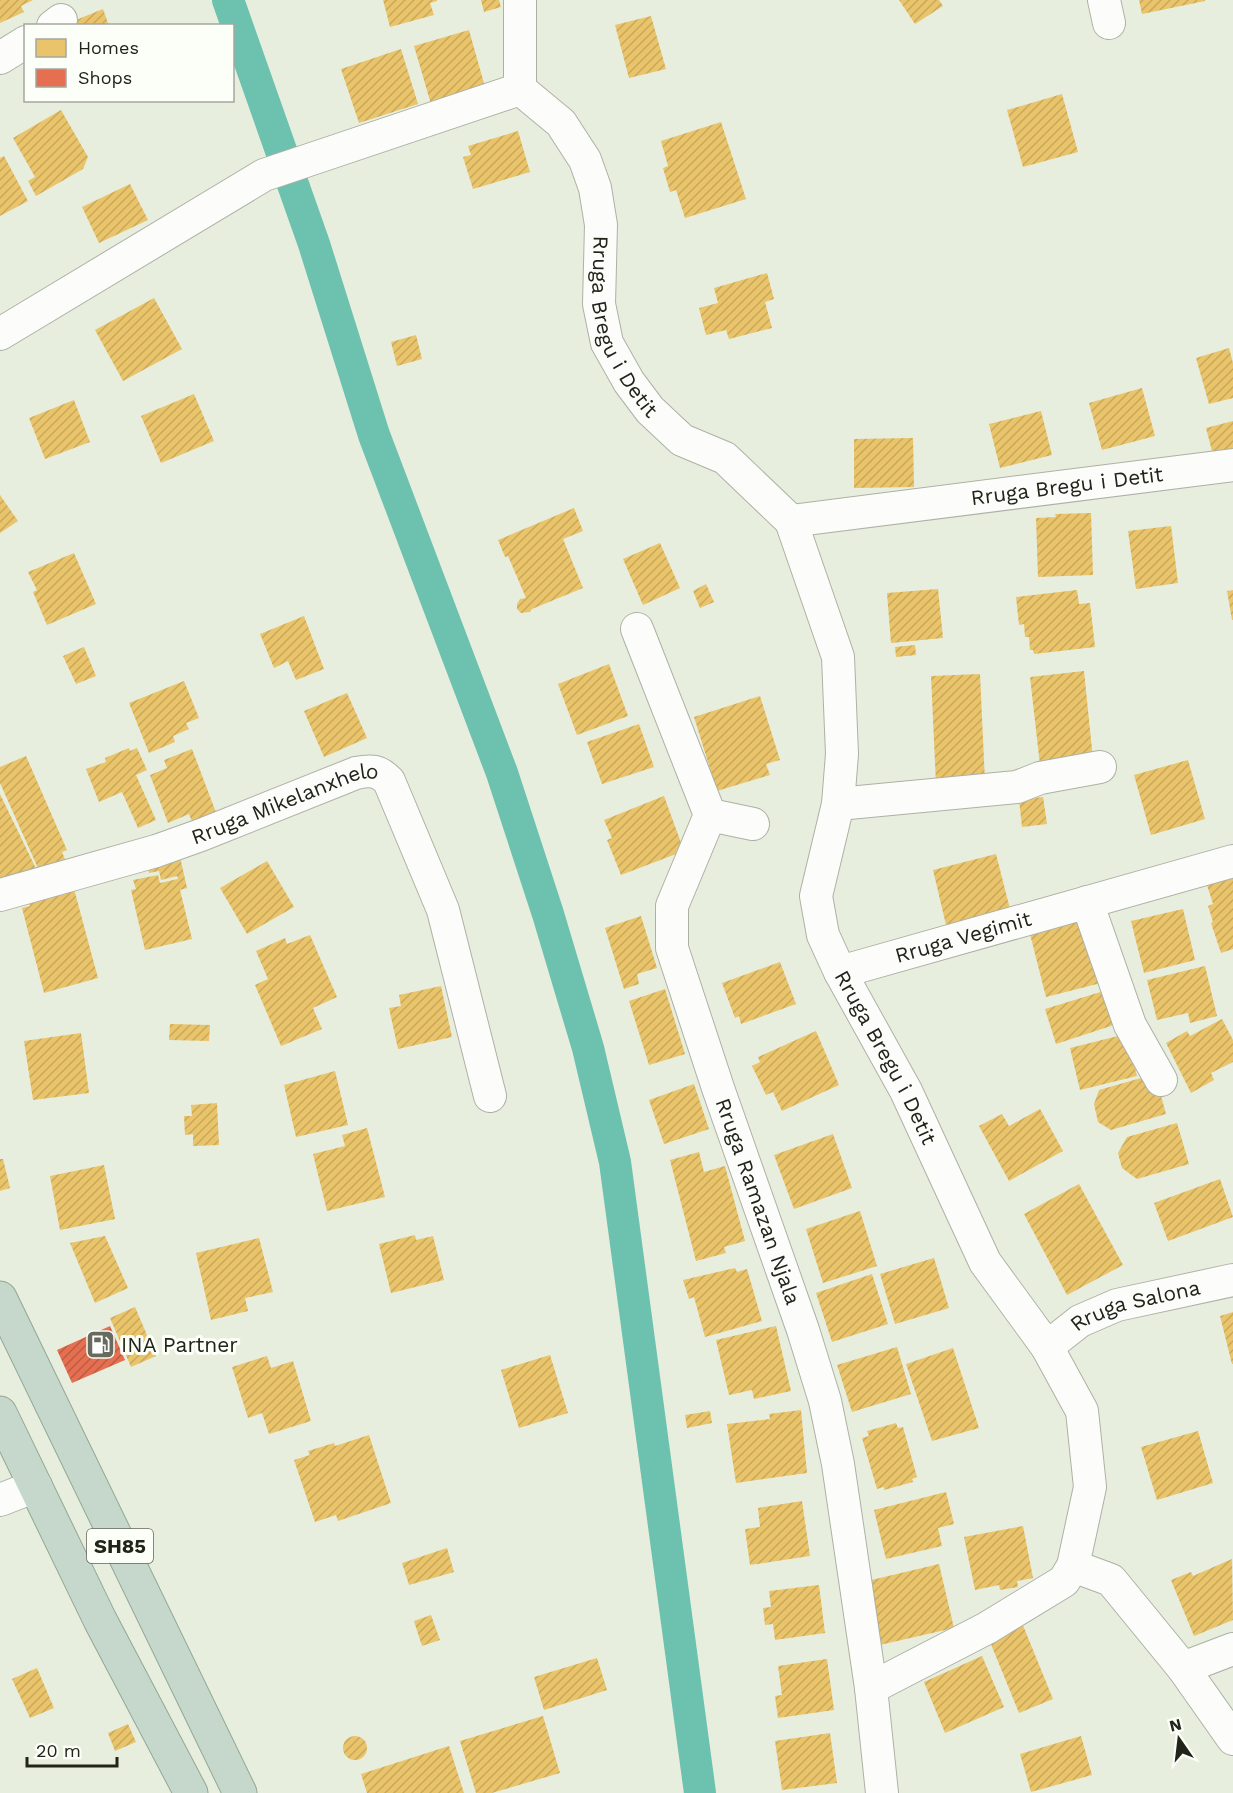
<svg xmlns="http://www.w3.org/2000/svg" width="1233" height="1793" font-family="'Work Sans',sans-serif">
<defs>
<pattern id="homes-hatch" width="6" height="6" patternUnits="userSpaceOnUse" patternTransform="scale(1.5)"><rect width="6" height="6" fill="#e9c46a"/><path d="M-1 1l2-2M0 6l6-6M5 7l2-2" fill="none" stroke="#c8a85b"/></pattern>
<pattern id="shops-hatch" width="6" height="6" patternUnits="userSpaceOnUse" patternTransform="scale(1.5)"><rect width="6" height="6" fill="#e76f51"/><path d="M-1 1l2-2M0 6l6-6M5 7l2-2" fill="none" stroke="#bb5b42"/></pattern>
</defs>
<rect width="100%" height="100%" fill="#e8eede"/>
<g fill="url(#homes-hatch)">
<path d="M0,0H33L21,6L24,12L0,23Z"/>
<path d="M383,0H437V1L430,3L434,15L390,27Z"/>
<path d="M481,0H499L501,7L484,12Z"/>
<path d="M899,0H939L943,6L915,24Z"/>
<path d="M1139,0H1205V1L1142,14Z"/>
<path d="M103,9L109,26H78L76,20Z"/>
<path d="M651,16L666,69L629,78L615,25Z"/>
<path d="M469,30L485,87L433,111L414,46Z"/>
<path d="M401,49L418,104L359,123L341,69Z"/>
<path d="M1062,94L1078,152L1023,167L1007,110Z"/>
<path d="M61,110L88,157L83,169L36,196L28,181L35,177L13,138Z"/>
<path d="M721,122L746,199L685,218L676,190L670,192L663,168L668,166L661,141Z"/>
<path d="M518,131L530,172L473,189L463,157L471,155L468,146Z"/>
<path d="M4,156L28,201L0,216V158Z"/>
<path d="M130,184L148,220L99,243L82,207Z"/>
<path d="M767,273L774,299L765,302L772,328L729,339L726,330L706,335L699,308L718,303L714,288Z"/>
<path d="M154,298L182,349L123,381L95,330Z"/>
<path d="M416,335L422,359L397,366L391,342Z"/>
<path d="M1229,348L1233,363V398L1209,404L1196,358Z"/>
<path d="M1142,388L1155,436L1102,450L1089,403Z"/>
<path d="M194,394L214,441L161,463L141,416Z"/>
<path d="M74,400L90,442L45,459L29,418Z"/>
<path d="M1041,411L1052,455L1000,468L989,424Z"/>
<path d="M1233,421V450L1213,455L1206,428Z"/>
<path d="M913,438L914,487L854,488V439Z"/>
<path d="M0,495L18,521L0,533Z"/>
<path d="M574,508L583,531L563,539L583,588L532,609L530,612L521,613L517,609V604L520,599L526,598L508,556L505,557L498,540Z"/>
<path d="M1091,513L1093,575L1038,577L1036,518L1056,517L1055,514Z"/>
<path d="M1171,526L1178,583L1136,589L1128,531Z"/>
<path d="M660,543L680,588L643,605L623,559Z"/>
<path d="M74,553L96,604L47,625L33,592L37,590L28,572Z"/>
<path d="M706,584L714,602L700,608L693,591Z"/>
<path d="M938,589L943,638L891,643L887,593Z"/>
<path d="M1077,590L1079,604L1090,603L1095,647L1034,654L1033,650H1030L1029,637H1025L1024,624L1019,625L1016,597Z"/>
<path d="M1233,590V620H1232L1227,591Z"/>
<path d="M304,616L324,669L296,680L288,661L274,668L260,634Z"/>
<path d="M915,645L916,655L896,657L895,647Z"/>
<path d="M84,647L96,676L76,684L63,656Z"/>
<path d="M609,664L628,716L577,735L558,684Z"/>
<path d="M1084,671L1094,769L1041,774L1030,677Z"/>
<path d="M980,674L985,782L936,784L931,676Z"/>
<path d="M184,681L199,718L186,723L189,729L173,736L175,742L149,753L129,703Z"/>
<path d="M347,693L367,738L324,757L304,711Z"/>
<path d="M760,696L780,760L766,764L770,775L717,791L694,717Z"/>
<path d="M639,724L654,767L602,784L587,742Z"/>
<path d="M129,748L130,751L137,748L147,770L136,775L156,820L138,828L122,792L99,802L86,769L106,762L105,758Z"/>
<path d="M192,749L217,815L193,824L189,814L168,823L150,775L167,768L164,760Z"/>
<path d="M26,756L67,850L62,852L67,864L41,875L0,783V767Z"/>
<path d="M1188,760L1205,819L1151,835L1134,775Z"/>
<path d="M0,794L41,879L0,892Z"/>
<path d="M664,796L684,851L621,875L607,840L612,838L604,820Z"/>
<path d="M1043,797L1047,824L1022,827L1019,800Z"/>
<path d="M996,854L1010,909L946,925L933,870Z"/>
<path d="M180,857L187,888L180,890L192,939L145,950L131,890L136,889L133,880L158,875L160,883L178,879L177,876L161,880L159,871L149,873L147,865Z"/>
<path d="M267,861L294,907L247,934L220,888Z"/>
<path d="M1233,876V949L1221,953L1211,923L1213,922L1208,906L1213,904L1207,885Z"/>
<path d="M74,889L98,978L44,993L22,908L30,906L28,901Z"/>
<path d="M1183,909L1195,960L1144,973L1131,921Z"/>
<path d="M641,916L657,968L637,974L639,984L624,989L605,928Z"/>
<path d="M1084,920L1101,983L1046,997L1030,934Z"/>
<path d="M310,935L337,997L313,1008L322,1029L281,1046L255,985L268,979L256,951L285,938L287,944Z"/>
<path d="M780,962L796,1004L741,1024L739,1016L735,1018L722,983Z"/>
<path d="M1205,966L1217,1016L1190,1023L1188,1013L1157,1020L1147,980Z"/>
<path d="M441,986L452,1037L398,1049L389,1008L401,1006L399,995Z"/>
<path d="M665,989L685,1054L649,1065L629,1001Z"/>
<path d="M1107,990L1117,1024L1056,1044L1045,1009Z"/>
<path d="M1222,1019L1233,1040V1062L1211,1073L1214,1080L1191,1093L1166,1043L1187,1031L1190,1036Z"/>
<path d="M170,1024L210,1025L209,1041L169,1040Z"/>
<path d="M816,1031L839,1085L782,1111L773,1092L766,1095L752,1066L760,1062L758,1057Z"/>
<path d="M81,1033L89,1093L33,1100L24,1041Z"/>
<path d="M1126,1034L1137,1076L1080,1090L1070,1048Z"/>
<path d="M335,1071L348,1125L296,1137L284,1085Z"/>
<path d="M1155,1074L1166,1114L1111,1130L1098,1122L1094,1104L1099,1090Z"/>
<path d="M694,1084L709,1129L664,1144L649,1100Z"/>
<path d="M217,1103L219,1145L193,1146V1134L185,1135L184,1116H192L191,1105Z"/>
<path d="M1040,1109L1063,1151L1009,1181L979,1126L1002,1114L1009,1126Z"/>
<path d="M1177,1123L1189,1164L1137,1179L1122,1168L1118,1153L1127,1137Z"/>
<path d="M367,1128L385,1197L327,1211L313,1154L345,1146L342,1135Z"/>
<path d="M833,1134L852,1188L794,1209L774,1155Z"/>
<path d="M699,1152L704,1172L725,1166L745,1241L724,1247L726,1253L696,1261L670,1160Z"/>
<path d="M0,1159H3L10,1188L0,1191Z"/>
<path d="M104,1165L115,1219L60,1230L50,1176Z"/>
<path d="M1220,1179L1233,1217L1168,1241L1154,1203Z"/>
<path d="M1079,1184L1123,1265L1067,1295L1024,1214Z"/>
<path d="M860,1211L877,1266L823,1283L806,1229Z"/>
<path d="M415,1235L416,1240L433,1236L444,1280L391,1293L379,1244Z"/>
<path d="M105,1236L128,1288L95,1303L70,1243Z"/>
<path d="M259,1238L273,1292L245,1298L248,1311L211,1320L196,1253Z"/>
<path d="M934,1258L949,1308L895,1324L880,1274Z"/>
<path d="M735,1268L737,1272L747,1269L762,1321L705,1337L694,1297L689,1299L683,1280Z"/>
<path d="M872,1274L888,1324L832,1342L816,1293Z"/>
<path d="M135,1307L156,1356L131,1367L110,1318Z"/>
<path d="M1233,1312V1364H1232L1220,1316Z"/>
<path d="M776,1326L791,1391L754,1399L752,1390L729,1395L716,1340Z"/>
<path d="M897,1347L911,1394L852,1412L837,1365Z"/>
<path d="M953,1348L979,1428L932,1441L906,1364Z"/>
<path d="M550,1355L568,1413L519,1428L501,1370Z"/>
<path d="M267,1356L271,1368L293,1361L311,1421L269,1434L262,1413L248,1418L232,1367Z"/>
<path d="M801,1410L807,1473L736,1483L727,1424L770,1419L769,1414Z"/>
<path d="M710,1411L712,1423L687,1428L685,1415Z"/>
<path d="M896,1423L898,1428L903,1427L917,1477L912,1479L913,1482L884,1490V1487L877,1489L862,1438L869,1436L867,1431Z"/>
<path d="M1198,1431L1213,1483L1157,1500L1141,1447Z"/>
<path d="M369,1435L391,1503L338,1521L336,1515L315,1522L294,1460L310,1455L308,1451L334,1443L335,1446Z"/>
<path d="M946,1492L954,1524L938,1528L942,1546L886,1559L874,1510Z"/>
<path d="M802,1501L810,1556L750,1565L745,1529L760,1527L758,1508Z"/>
<path d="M1023,1526L1033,1578L1017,1581L1018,1587L1000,1590L999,1585L975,1590L964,1537Z"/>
<path d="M447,1548L454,1572L409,1585L402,1563Z"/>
<path d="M1232,1559L1233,1620L1194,1636L1171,1580L1191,1572L1193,1576Z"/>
<path d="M939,1564L954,1628L871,1647L863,1582Z"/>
<path d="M819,1585L825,1633L775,1640L773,1624L765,1625L763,1608L771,1607L769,1591Z"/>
<path d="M431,1615L440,1640L422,1646L414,1621Z"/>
<path d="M1022,1623L1053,1699L1019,1713L988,1637Z"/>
<path d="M982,1656L1004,1707L945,1733L924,1682Z"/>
<path d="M597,1658L607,1690L544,1710L534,1677Z"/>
<path d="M827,1659L834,1710L778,1718L775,1696L782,1695L778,1666Z"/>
<path d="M37,1668L54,1708L30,1718L12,1679Z"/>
<path d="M543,1716L560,1773L492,1793H476L460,1741Z"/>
<path d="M128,1724L136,1742L115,1751L108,1733Z"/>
<path d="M830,1733L837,1783L782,1790L775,1741Z"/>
<circle cx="355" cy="1748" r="12"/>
<path d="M1081,1736L1092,1775L1031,1792L1020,1754Z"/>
<path d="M449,1746L464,1793H367L361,1774Z"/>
</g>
<path fill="url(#shops-hatch)" d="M110,1326L125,1360L72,1383L57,1350Z"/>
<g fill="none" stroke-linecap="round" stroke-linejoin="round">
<path stroke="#6dc1af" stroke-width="32" d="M228,0L314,244L374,435L502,773L548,914L588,1048L615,1162L700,1793"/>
<defs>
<g id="minor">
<path d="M1104,0L1109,23"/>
<path d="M53,26L61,20"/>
<path d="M0,58L26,42"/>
<path id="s1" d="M520,89L561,123L585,160L595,188L601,225L599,304L607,343L629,382L650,410L682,440L725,458L791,521L838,657L842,754L838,804L816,896L823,935L840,972L906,1091L985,1262L1047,1347L1082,1411L1090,1487L1073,1566L1064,1581L987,1628L871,1688"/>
<path d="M520,89V0"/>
<path d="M0,334L264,175L520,89"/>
<path id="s2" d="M791,521L1233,465"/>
<path id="s3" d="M637,629L710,815L672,906V948L718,1088L803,1330L825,1401L838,1464L871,1688L882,1793"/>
<path d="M838,804L1017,787L1040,778L1100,767"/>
<path d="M710,815L753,824"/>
<path id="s4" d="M0,895L156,851L201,835L356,773C371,770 378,770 389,781L443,910L490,1096"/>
<path d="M1087,902L1130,1025L1161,1080"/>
<path id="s5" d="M840,972L1233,861"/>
<path id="s6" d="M1047,1347L1080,1321L1117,1305L1233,1280"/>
<path d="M0,1500L36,1486"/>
<path d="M1073,1566L1111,1580L1183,1668L1233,1739"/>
<path d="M1183,1668L1233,1649"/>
</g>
<g id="highway">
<path d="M0,1298L240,1793"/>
<path d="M0,1413L100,1620L191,1793"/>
</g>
</defs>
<use href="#minor" stroke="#adb1a5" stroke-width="34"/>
<use href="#highway" stroke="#91a794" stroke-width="35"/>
<use href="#minor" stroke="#fcfcfa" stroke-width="32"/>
<use href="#highway" stroke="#c6d8cb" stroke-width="33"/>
</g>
<defs>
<symbol id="fuel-square" viewBox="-11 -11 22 22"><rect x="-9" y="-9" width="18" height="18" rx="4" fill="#666b5e" stroke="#fcfef8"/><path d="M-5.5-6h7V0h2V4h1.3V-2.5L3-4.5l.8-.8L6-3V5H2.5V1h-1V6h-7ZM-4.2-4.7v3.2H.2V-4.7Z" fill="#fff"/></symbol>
</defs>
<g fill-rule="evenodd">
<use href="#fuel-square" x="84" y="1328" width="33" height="33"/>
</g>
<g text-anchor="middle" stroke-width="6" stroke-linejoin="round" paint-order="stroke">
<rect fill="#fcfef8" stroke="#62655c" stroke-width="1.5" x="87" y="1529" width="66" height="34" rx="4.5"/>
<g font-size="20" font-weight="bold" fill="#202419">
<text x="120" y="1553">SH85</text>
</g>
<g font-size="21" fill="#202419" stroke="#fcfef8">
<text dy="7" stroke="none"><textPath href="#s1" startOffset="272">Rruga Bregu i Detit</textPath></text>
<text dy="7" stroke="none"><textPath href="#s2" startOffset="278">Rruga Bregu i Detit</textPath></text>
<text dy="7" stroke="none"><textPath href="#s4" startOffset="300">Rruga Mikelanxhelo</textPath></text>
<text dy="7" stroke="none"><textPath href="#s5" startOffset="128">Rruga Vegimit</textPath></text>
<text dy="7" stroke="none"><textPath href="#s1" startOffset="1108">Rruga Bregu i Detit</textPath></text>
<text dy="7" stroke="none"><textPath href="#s3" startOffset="608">Rruga Ramazan Njala</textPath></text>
<text dy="7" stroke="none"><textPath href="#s6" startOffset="100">Rruga Salona</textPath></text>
</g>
<g font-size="21" fill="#202419" stroke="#fcfef8" text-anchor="start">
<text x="121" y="1352">INA Partner</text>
</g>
</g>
<rect x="24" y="24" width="210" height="78" fill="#fcfef8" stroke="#a4a79f" stroke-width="1.5"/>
<rect x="36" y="39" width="30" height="18" fill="#e9c46a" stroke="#a4a79f" stroke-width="1.5"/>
<text x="78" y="54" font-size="18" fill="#202419">Homes</text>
<rect x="36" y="69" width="30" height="18" fill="#e76f51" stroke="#a4a79f" stroke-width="1.5"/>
<text x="78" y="84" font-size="18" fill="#202419">Shops</text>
<g transform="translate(1179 1739) rotate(346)" stroke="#fcfef8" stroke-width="4.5" paint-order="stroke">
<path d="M0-4.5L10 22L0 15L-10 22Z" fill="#202419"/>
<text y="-9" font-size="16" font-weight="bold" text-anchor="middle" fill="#202419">N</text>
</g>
<path d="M27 1757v9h90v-9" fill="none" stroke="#202419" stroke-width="3"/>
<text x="36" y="1757" font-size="18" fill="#202419" stroke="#fcfef8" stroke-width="4.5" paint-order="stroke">20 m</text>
</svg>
